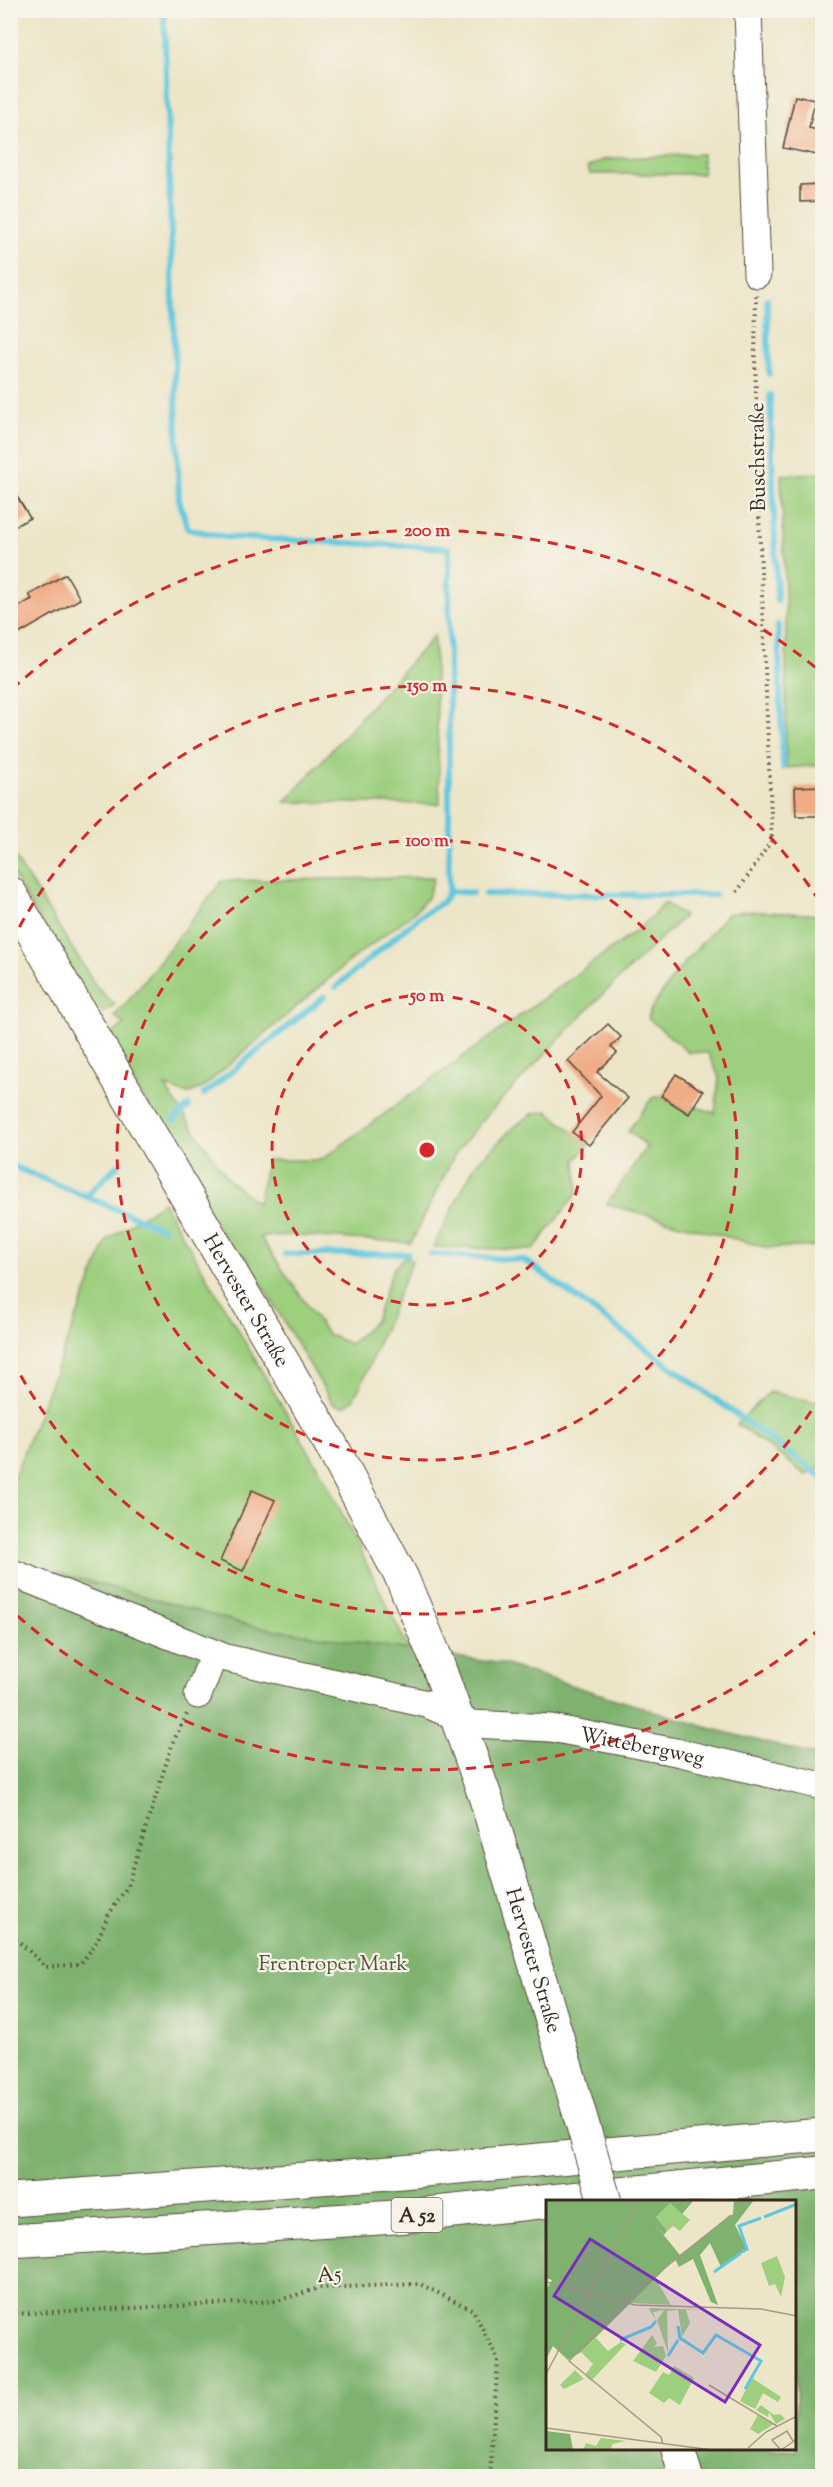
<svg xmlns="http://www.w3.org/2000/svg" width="833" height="2487" font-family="'Sorts Mill Goudy',serif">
<rect width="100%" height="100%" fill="#f7f3e8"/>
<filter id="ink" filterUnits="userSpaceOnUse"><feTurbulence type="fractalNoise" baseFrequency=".0167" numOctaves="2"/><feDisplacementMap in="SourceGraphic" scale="12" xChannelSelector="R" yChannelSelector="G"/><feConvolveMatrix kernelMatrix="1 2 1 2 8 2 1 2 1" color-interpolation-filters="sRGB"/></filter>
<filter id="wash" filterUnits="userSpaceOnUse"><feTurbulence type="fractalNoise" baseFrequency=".008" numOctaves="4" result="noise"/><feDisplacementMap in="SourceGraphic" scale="24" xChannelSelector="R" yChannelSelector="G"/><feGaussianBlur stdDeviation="1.35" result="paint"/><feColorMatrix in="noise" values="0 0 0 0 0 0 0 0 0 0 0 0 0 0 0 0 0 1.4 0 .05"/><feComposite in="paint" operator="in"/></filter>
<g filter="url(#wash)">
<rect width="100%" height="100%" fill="#ece5c7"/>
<g fill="#9dcf7f" stroke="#6c7c4e" stroke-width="1.5">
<path d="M702,154L703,174H590L588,167L605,159Z"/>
<path d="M822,473V765L786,768V622L781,475Z"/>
<path d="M434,636L440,804L285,802Z"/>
<path d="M10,850L98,989L115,1004L103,1013L88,1003L11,871Z"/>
<path d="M434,877L428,897L414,913L352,959L202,1088L187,1094L165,1087L228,1179L258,1204L267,1160H321L640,928L665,903L684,916L599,998L484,1118L455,1154L411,1243L291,1235L260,1237L327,1334L350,1344L375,1321L393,1269L406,1256L412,1261L361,1385L352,1401L342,1407L333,1404L245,1256L230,1247L108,1038L124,1024L114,1016L125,1005L222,881Z"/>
<path d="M744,911L822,915V1246L768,1248L607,1204L647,1146L628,1131L652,1098L661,1096L689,1114L693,1106L715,1113L719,1077L708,1053L688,1052L648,1018L651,1009L675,974L727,914Z"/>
<path d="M547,1111L589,1145L576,1160L578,1192L533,1250L433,1247L475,1165L515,1126L532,1114Z"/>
<path d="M163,1202L326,1481L409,1650L252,1626L11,1560L10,1487L107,1240Z"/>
<path d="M769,1392L822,1403V1467L806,1475L737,1424Z"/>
</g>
<path fill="#7eb26e" stroke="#5c6e46" stroke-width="1.5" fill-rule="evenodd" d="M10,1560L252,1626L503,1664L709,1728L822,1757V2476H11ZM548,2202H796V2450H548Z"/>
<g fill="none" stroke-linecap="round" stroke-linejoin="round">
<g stroke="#61c7de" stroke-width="6">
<path d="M164,10L179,500L188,529L225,537L449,548V891L443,902L419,917L336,987"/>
<path d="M767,299L769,374"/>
<path d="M770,395L777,600"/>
<path d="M778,625L783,768"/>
<path d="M449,891L472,893"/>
<path d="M485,894L715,895"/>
<path d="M204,1094L324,997"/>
<path d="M174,1120L189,1106"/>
<path d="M10,1165L164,1229"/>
<path d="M86,1196L118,1165"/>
<path d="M285,1254H408"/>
<path d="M431,1254L522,1260L530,1264L822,1477"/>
</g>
</g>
<g id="blocks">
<g fill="#f0ac85">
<path d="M795,96L815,100L809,128L822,131V156L783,148Z"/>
<path d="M822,184V201L800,202V185Z"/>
<path d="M10,485L30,518L10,529Z"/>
<path d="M66,574L80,599L10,639V612L32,599L29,595Z"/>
<path d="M822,786V816H796L795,787Z"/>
<path d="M608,1024L621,1037L611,1047L617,1053L597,1072L628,1098L589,1145L572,1132L601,1096L568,1061Z"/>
<path d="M676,1074L703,1091L689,1114L661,1096Z"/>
<path d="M252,1490L275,1500L243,1571L220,1561Z"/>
</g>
</g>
</g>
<g filter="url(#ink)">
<use href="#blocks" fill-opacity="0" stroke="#564637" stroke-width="1.5"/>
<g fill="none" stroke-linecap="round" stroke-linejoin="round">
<defs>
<g id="minor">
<path d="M748,10L757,274"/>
<path id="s1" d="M10,1572L226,1658L427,1704L472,1724L551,1728L681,1753L822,1786"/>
<path d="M198,1695L214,1654"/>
</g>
<g id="major">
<path id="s2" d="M10,893L330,1443L402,1578L434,1654L486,1799L568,2074"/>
<path d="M678,2450L686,2476"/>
</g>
<g id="highway">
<path d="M10,2200L390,2173L822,2135"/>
<path d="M10,2241L396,2217L822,2173"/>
</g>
</defs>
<use href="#minor" stroke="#564637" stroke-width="29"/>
<use href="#major" stroke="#564637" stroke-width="35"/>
<use href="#highway" stroke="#564637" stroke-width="35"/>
<g stroke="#564637" stroke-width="4" stroke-dasharray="1.5 4.5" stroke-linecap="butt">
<path d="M737,892L772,840L760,545L755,358L756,295"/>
<path d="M10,1937L15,1938L46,1967L80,1964L95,1945L109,1914L127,1887L173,1742L187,1714"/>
<path d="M10,2314L277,2301L319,2288L420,2284L473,2310L498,2359L490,2476"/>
</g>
<use href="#minor" stroke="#fff" stroke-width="27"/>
<use href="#major" stroke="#fff" stroke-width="33"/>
<use href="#highway" stroke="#fff" stroke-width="33"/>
<defs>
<path id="major-bridge" d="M568,2074L605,2202"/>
</defs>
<use href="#major-bridge" stroke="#564637" stroke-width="35" stroke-linecap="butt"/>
<use href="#major-bridge" stroke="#fff" stroke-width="33"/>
</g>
</g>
<g fill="none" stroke="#d62828" stroke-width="3" stroke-dasharray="10 8">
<circle cx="427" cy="1150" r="155"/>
<circle cx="427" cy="1150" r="310"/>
<path d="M821 1396A465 465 0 0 1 11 1357M11 943A465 465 0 0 1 821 904"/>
<path d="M821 1628A620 620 0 0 1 12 1611M12 689A620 620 0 0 1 821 672"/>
</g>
<g text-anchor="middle" stroke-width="4.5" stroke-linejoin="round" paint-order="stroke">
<rect fill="#f7f3e8" stroke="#73665b" stroke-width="1.5" x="391.5" y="2198" width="51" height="34" rx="4.5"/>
<g font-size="20" font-weight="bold" fill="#3b2a1e">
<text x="417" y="2222">A 52</text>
</g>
<g font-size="21" fill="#3b2a1e" stroke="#f7f3e8">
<text transform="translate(757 457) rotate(-91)" y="7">Buschstraße</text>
<text dy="7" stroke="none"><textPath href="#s2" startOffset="471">Hervester Straße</textPath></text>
<text dy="7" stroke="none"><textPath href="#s1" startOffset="660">Wittebergweg</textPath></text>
<text dy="7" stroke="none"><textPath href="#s2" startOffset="1194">Hervester Straße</textPath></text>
<text transform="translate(329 2274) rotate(-6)" y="7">A5</text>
</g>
<g font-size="21" fill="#545336" stroke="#f7f3e8">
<text x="333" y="1970">Frentroper Mark</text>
</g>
</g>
<g transform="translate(546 2200)">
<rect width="250" height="250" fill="#ece5c7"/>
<path d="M124,3L144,20L134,31L127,26L121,31L110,17ZM231,56L239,77L235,97L229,84L223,86L215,63ZM109,78L125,105L84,103L92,93ZM103,109L104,108L161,110H140L144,123L136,137L132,110L121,111L122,153L111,120L118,110L107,112L110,120ZM106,135L111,143L108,147L117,146L120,156L110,172L87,161ZM50,138L62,151L75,142L80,144L45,181L39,175L47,164L35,152ZM128,166L148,178L134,205L123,198L118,203L103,193L117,172L123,175ZM29,170L38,179L18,189L14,185ZM206,178L235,197L232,202L217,193L209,209L194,201ZM215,205L228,215L234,214L239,219L230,224L223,212L222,217L210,210ZM212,215L228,224L212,234L204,229ZM55,238L80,241L66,244L65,250H37L40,243L50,246Z" fill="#9dcf7f"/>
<path d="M0,0H148L136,14L124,3L110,17L121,31L118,35L106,21L134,55L187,14L188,0H208L189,25L201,49L175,67L164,43L154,55L172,105L165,102L147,59L133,67L129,59L35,152L22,160L7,146L0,159V90L6,80L0,78ZM0,231L24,234L27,250H0Z" fill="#7eb26e"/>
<path fill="none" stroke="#61c7de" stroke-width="3" d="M218,17L251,4M196,52L201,49L193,26L215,18M168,72L195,53M132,126L134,138L157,153L170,135L215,161L199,189M74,140L105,127L110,121M122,156L132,140"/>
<path fill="none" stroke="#a59a83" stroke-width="1.5" d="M0,82L89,105L215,109L251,116M0,174L93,0M163,185L231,226M0,228L166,250M117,244L115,237L23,161L91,90L185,15M202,248L220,232L251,216M235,250L226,240L241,231L247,241M235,250L251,239"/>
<path fill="#7b2cbf" fill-opacity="0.15" stroke="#7b2cbf" stroke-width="3" d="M44,39L214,145L179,202L8,96Z"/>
<rect width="250" height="250" fill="none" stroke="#3b2a1e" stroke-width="3"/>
</g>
<circle cx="427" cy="1150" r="9" fill="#d62828" stroke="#f7f3e8" stroke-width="3"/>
<g font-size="18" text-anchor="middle" font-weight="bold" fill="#d62828" stroke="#f7f3e8" stroke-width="4.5" stroke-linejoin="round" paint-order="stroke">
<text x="427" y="536">200 m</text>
<text x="427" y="691">150 m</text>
<text x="427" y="846">100 m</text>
<text x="427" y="1001">50 m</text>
</g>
<rect width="833" height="2487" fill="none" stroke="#f7f3e8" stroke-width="36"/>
</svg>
